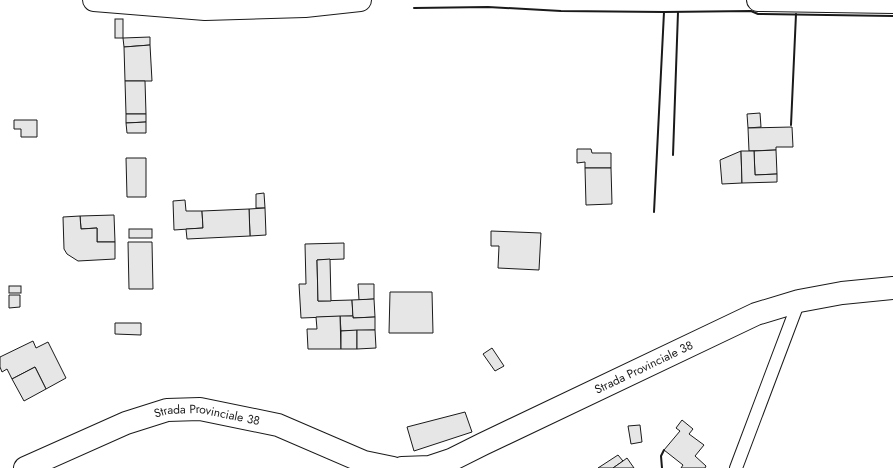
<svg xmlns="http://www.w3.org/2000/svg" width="893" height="468" font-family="Jost,sans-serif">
<rect width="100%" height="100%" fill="#fff"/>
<g fill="#e6e6e6" stroke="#1a1a1a">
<rect x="115" y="19" width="8" height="19"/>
<path d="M150,37V45L124,47L123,38Z"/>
<path d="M150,45L152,81H125L124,47Z"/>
<path d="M125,81H145L146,114H126Z"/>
<path d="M760,113L761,127L748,128L747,114Z"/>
<path d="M126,114H146V122L126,123Z"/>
<path d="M14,120H37V137H21V129H14Z"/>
<path d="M146,122V133H127L126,123Z"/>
<path d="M792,127L793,147H776V150L749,151L748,128Z"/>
<path d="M577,149H591L592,153H611V168H585V162L577,163Z"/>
<path d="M776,150L777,174L755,175L754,151Z"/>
<path d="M741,151L742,183L722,184L720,160Z"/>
<path d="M741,151H754L755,175L777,174V182L742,183Z"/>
<path d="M126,158H146V197H127Z"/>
<path d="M585,168H611L612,204L586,205Z"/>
<path d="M264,193L265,208H256V194Z"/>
<path d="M185,200L186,211H202L203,228L174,230L173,201Z"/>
<path d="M265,208L266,235L250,236L249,209Z"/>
<path d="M249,209L250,236L187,239L186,229L203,228L202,211Z"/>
<path d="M114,215L115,242H97V228L81,229L80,216Z"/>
<path d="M80,216L81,229L97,228V242H115V259L78,261L67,254L64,249L63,217Z"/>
<rect x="129" y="229" width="23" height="9"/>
<path d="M491,231L541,233L539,270L498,268L499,246H491Z"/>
<path d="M128,242H152L153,289H129Z"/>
<path d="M344,243V259L317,260L318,301L352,300L353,316L301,318L299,284H306L305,244Z"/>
<path d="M330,259L331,301H318L317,260Z"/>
<path d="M358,284H374V299L359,300Z"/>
<rect x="9" y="286" width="12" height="7"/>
<path d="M390,292H432L433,333H389Z"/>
<path d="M9,295H20V307L9,308Z"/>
<path d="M374,299L375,317L353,318L352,300Z"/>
<path d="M340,316H353V318L375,317V330L341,331Z"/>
<path d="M340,316L341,349H308L307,329H317L316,317Z"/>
<path d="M115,323H141V335L115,334Z"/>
<path d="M357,330V349H341V331Z"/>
<path d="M357,330H375L376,348L357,349Z"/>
<path d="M33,341L36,348L48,342L66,378L46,389L35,367L12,379L7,369L2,372L0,367V357Z"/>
<path d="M492,348L504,366L495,371L483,354Z"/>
<path d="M35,367L46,389L24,401L12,379Z"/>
<path d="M465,412L472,432L414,451L407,427Z"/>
<path d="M682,420L693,429L689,434L704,445L695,456L706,466L705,468H681L683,465L664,450L680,431L676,428Z"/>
<path d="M640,425L642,442L631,444L628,426Z"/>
<path d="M618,455L623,461L613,468H598Z"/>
<path d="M627,458L634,468H613L623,461Z"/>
</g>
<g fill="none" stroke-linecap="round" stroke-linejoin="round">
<defs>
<path id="lane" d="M736,468L799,301"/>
<g id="street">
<path d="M94,0L205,9L305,6L360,0"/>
<path d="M758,0L893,2"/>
</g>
<g id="secondary">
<path id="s1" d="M25,468L126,423L167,410L200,409L278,425L364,462L393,468"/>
<path id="s2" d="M402,468L430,467L451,460L483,444L756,314L799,301L842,293L893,288"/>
</g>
</defs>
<use href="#lane" stroke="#1a1a1a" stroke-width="14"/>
<use href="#street" stroke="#1a1a1a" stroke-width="24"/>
<use href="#secondary" stroke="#1a1a1a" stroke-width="24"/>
<use href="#lane" stroke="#fff" stroke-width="12"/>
<use href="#street" stroke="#fff" stroke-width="22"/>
<use href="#secondary" stroke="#fff" stroke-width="22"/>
<g stroke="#1a1a1a" stroke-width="2">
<path d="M414,8L488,7L561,11L664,12L751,11L758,14L893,16"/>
<path d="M791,125L796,14"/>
<path d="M673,155L678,12"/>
<path d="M654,212L664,12"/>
<path d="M662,468L661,456L664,450"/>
</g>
</g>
<g text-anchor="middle" stroke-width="3" stroke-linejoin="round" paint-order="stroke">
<g font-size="12" fill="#1a1a1a" stroke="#fff">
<text dy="4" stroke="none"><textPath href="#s2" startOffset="264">Strada Provinciale 38</textPath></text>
<text dy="4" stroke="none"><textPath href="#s1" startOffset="194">Strada Provinciale 38</textPath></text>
</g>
</g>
</svg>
